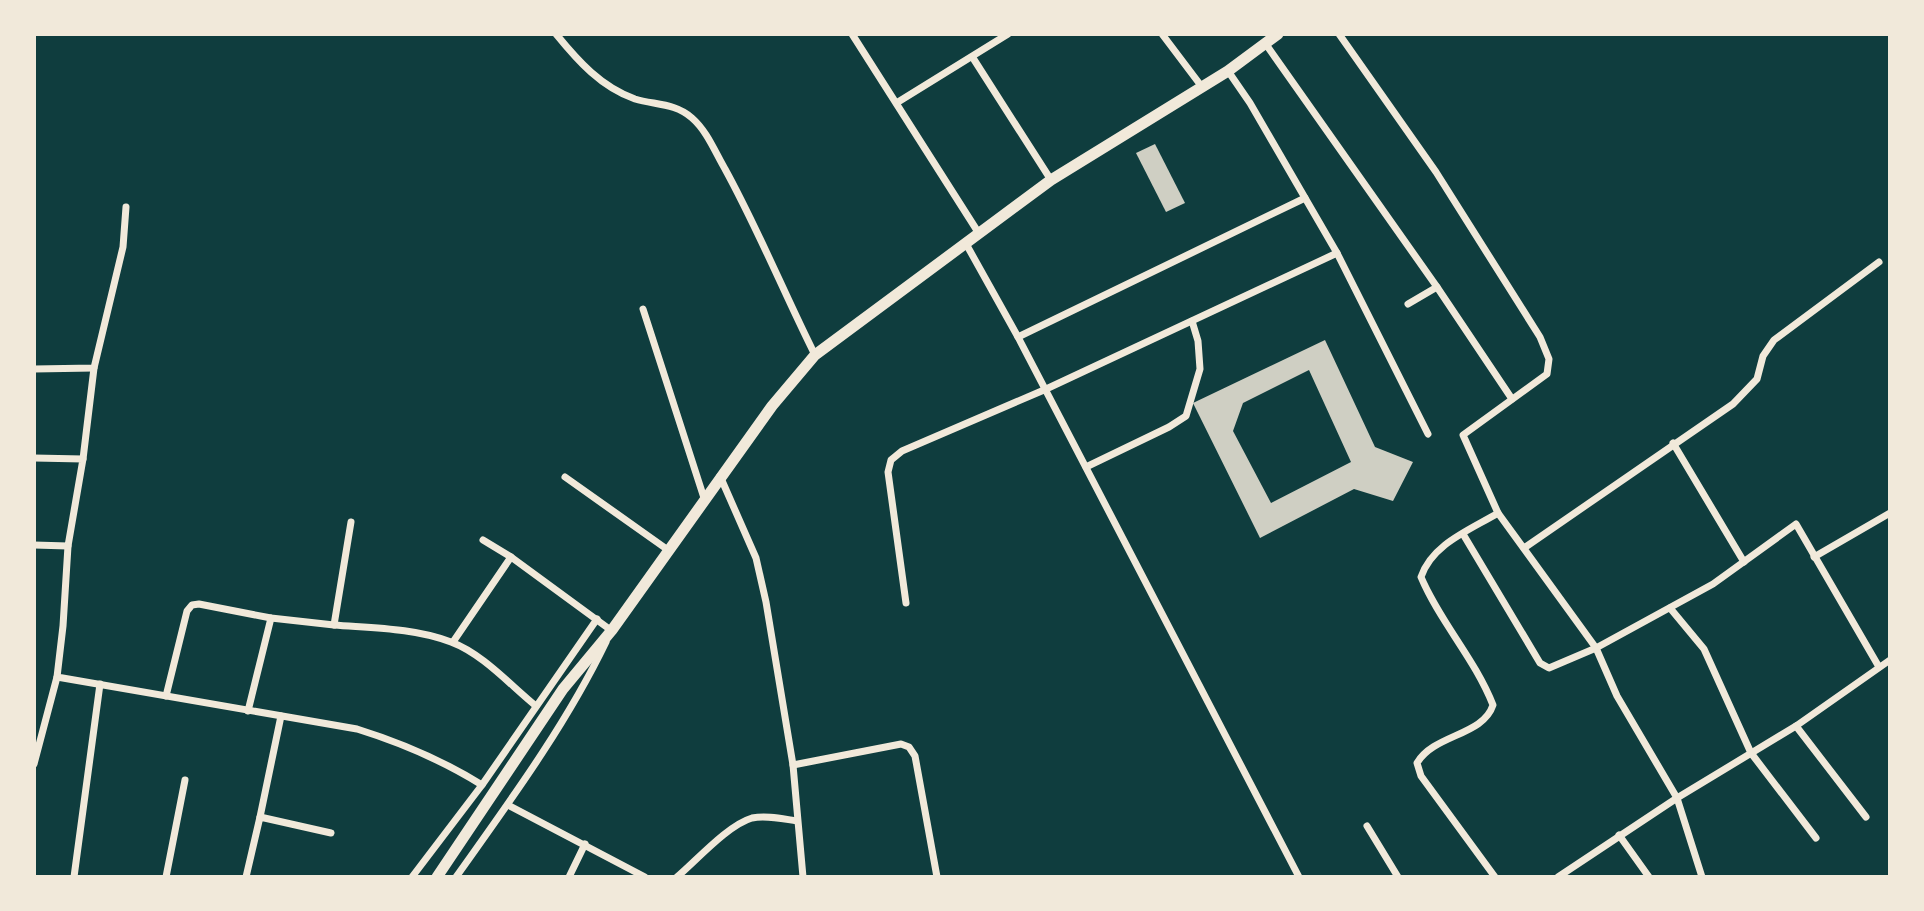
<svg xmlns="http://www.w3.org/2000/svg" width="1924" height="911" font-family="Jost,sans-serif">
<rect width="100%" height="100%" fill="#0f3d3e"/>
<g fill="#cfcfc3" fill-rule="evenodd">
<path d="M1155,144L1185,203L1166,212L1136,153Z"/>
<path d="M1325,340L1375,447L1413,462L1393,501L1354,489L1260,538L1193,403ZM1309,370L1351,462L1271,503L1233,431L1243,403Z"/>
</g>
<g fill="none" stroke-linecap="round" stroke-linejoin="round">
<g stroke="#f1e9da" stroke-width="7">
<path d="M556,34C578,61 601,87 635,99C655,105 675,103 692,118C707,131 715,152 725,169C758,229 784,293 815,355"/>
<path d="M852,34L978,232"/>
<path d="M1162,34L1202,87"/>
<path d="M1339,34L1436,172L1540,337L1549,359L1547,374L1463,435L1498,513C1470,530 1432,544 1421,577C1440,622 1475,659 1493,705C1483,736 1434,734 1417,763L1421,776L1495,877"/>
<path d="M1265,43L1437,287L1408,304"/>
<path d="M973,58L1051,180"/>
<path d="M1228,71L1250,103L1337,253"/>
<path d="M898,102L1008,34"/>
<path d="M965,242L1018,337L1299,877"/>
<path d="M1437,287L1512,399"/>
<path d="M643,309L704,498"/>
<path d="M1018,337L1305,198"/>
<path d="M34,369L94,368L123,247L126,207"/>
<path d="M1673,443L1744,562"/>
<path d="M34,458L83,459L68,546L34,545"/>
<path d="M83,459L94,368"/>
<path d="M1086,467L1169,427L1186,416L1200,369L1198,341L1192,321"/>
<path d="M720,476L756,558L766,602L793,765L803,877"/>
<path d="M565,477L668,550"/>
<path d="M1498,513L1596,648L1617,696L1677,798L1702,877"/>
<path d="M351,522L334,625C372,628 415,628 451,642C483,654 510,685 536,706"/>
<path d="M1463,534L1540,663L1549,668L1596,648L1713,584L1796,524L1879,667"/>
<path d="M483,540L511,557L612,631"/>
<path d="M68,546L63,626L57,677L357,729C402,743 442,760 482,785"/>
<path d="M1524,548L1733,404L1757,379L1763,356L1774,340L1879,262"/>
<path d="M1814,557L1890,513"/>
<path d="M906,603L888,472L891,460L902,451L1044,390L1337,253L1428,434"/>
<path d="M1670,608L1704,649L1751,753L1816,838"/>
<path d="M453,642L511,557"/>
<path d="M166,696L187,611L192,605L199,604L271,618L334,625"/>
<path d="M248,711L271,618"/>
<path d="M1796,726L1866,817"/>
<path d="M34,764L57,677"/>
<path d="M793,765L901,744L909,747L915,756L937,877"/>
<path d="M508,805L645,877"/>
<path d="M260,817L281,716"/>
<path d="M1367,826L1398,877"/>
<path d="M1619,835L1649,877"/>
<path d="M74,877L100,684"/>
<path d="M166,877L185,780"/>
<path d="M246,877L260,817L331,833"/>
<path d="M412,877L482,785L597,619"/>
<path d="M456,877C510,801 566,725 606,642"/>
<path d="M569,877L585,844"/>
<path d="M677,877C697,860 728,825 752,818C767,815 783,819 797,821"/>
<path d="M1558,877L1677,798L1796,726L1890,660"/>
</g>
<path stroke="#f1e9da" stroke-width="11" d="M437,877L563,689L612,630L772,406L815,355L1051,180L1228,71L1278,34"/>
</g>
<rect width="1924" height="911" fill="none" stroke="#f1e9da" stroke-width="72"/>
</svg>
